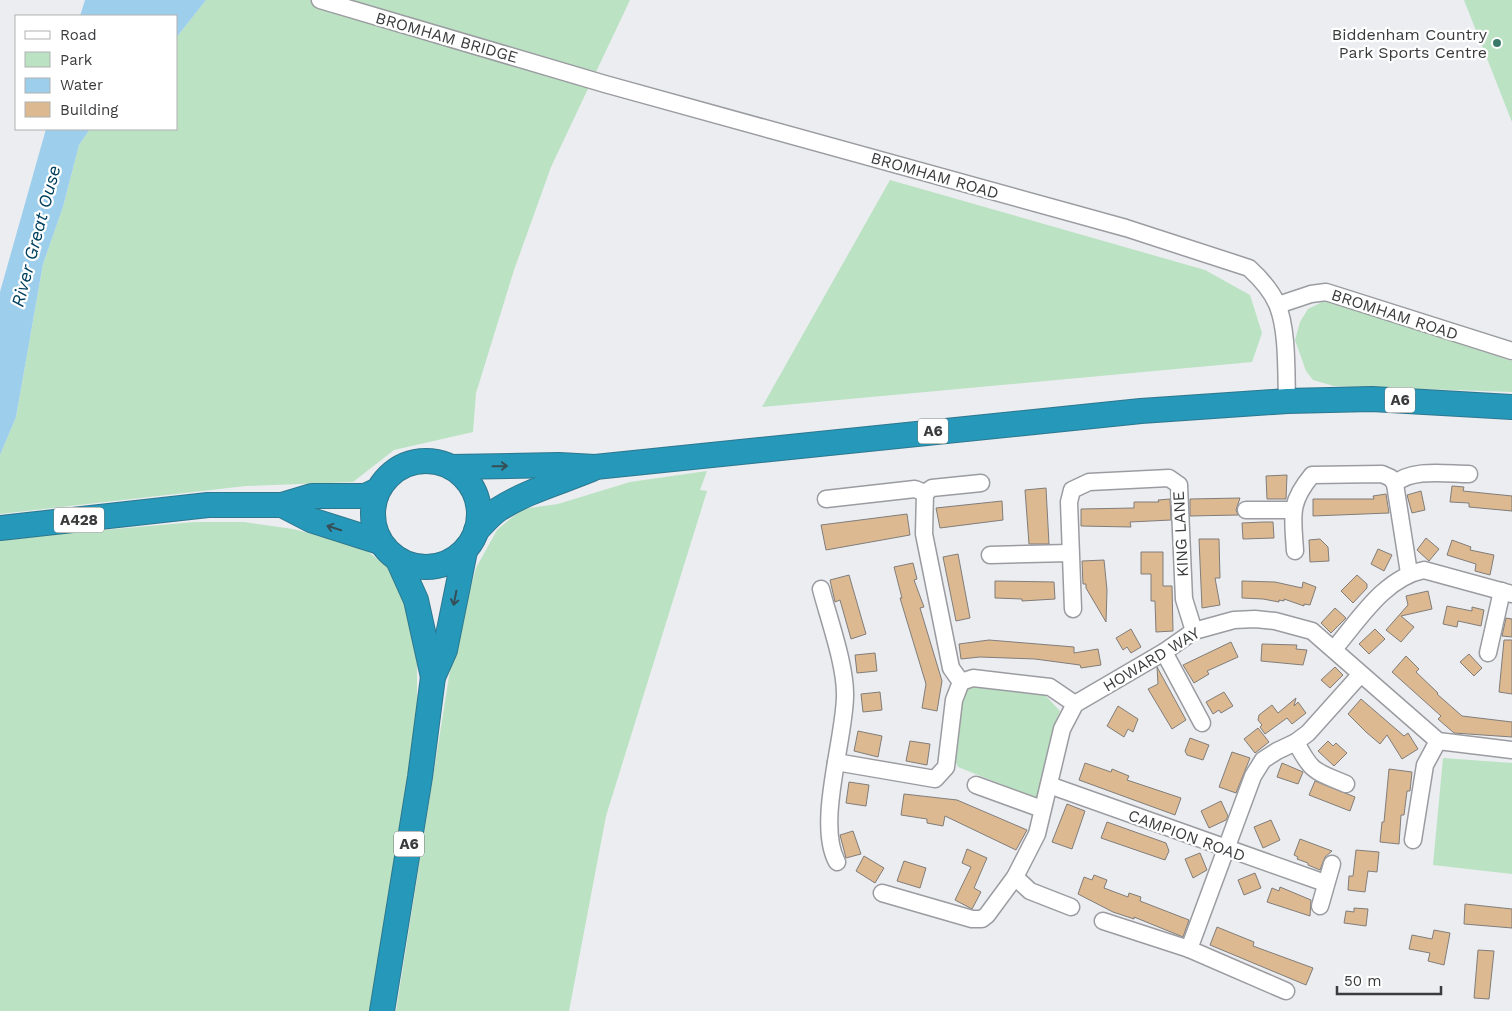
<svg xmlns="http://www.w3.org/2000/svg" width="1512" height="1011" font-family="'Work Sans',sans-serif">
<rect width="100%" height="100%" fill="#ebedf1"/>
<g fill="#bbe2c2">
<path d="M206,0H630L551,167L514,270L476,393L473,432L394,450L353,482L246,486L0,514V455L16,417L43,264L63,207L79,145L90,129H176V38Z"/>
<path d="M1464,0H1512V122Z"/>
<path d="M890,180L1205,270L1250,295L1262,333L1252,362L762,407Z"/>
<path d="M1324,301L1343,303L1512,361V392L1334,386L1313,380L1306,371L1295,340L1300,322L1308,309Z"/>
<path d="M707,471L700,490L707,491L606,816L569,1011H396L453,651L476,568L497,530L522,509L558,504L630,482Z"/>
<path d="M195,522H244L293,529L362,547L390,569L408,607L417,663V737L373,1011H0V539Z"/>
<path d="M973,685L1044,694L1060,711L1055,723L1038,799L958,767L953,756L960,694L965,688Z"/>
<path d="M1443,758L1512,763V874L1433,865Z"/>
</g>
<g fill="#9dceec">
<path d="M85,0H206L176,38V16H80Z"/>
<path d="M46,129H90L79,145L63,207L43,264L16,417L0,455V292Z"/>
</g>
<g fill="#dcb991" stroke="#817d7a">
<path d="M1287,475L1286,499H1267L1266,476Z"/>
<path d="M1452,486L1464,487L1463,491L1512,496V511L1469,507V503L1450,502Z"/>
<path d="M1046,488L1049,544H1029L1025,490Z"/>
<path d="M1421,491L1425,510L1412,513L1407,495Z"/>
<path d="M1386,494L1389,513L1313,516V499H1374L1373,496Z"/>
<path d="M1240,498L1236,510L1238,515L1190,516V499Z"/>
<path d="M1170,499L1171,520L1130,522L1131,527L1081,526V509L1134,508V502H1159L1158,500Z"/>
<path d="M1002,501L1003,520L940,528L936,508Z"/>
<path d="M907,514L910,535L826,550L821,525Z"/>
<path d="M1263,522H1273L1274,538L1243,539L1242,523Z"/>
<path d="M1426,538L1439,549L1429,561L1417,550Z"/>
<path d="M1199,539H1219L1220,578H1215L1220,605L1202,608Z"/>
<path d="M1320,539L1328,547L1329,561L1310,562L1309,540Z"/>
<path d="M1452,540L1471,547L1470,550L1494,555L1490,575L1475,571L1476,564L1447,555Z"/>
<path d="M1378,549L1392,555L1384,571L1371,564Z"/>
<path d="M1141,552H1163V586H1172L1173,631L1156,632L1155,601H1151V574H1141Z"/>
<path d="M958,554L970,618L956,621L943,557Z"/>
<path d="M1104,560L1107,590L1106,622L1086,588V584H1083L1082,561Z"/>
<path d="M913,563L917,579L914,580L924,607L920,608L942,681L937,711L922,708L926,684L900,598H902L894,567Z"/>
<path d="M849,575L866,634L851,639L840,600L835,602L830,580Z"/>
<path d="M1357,575L1367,584V588L1353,603L1341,591Z"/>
<path d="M995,581L1054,582L1055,599L1022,601V599L995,598Z"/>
<path d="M1242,581L1275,582L1302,588L1303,582L1316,587L1310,605L1304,604V606L1284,599V601L1279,600V602L1263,599L1242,598Z"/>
<path d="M1428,591L1432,609L1401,616L1414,627L1401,642L1386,630L1408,605L1406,596Z"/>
<path d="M1447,606L1472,611V607L1484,610L1481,626L1458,621L1457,627L1443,624Z"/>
<path d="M1335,608L1346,618L1331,633L1321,623Z"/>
<path d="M1506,618L1512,619V637L1502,636Z"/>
<path d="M1131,629L1141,647L1131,653L1127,647L1123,650L1116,638Z"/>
<path d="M1375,629L1385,639L1369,654L1359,644Z"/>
<path d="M989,640L1074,647V653L1098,649L1101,665L1081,668L1080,665L1035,659L980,657L961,659L959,644Z"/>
<path d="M1504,640H1512V694L1499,692Z"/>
<path d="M1231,642L1238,657L1207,671L1209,674L1194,683L1183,665Z"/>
<path d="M1262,644L1297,645L1296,649L1307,650L1303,665L1261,661Z"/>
<path d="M875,653L877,671L857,673L855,655Z"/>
<path d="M1469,654L1482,668L1474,676L1460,662Z"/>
<path d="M1406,656L1419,669L1416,672L1438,693L1437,694L1462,716L1512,722V737L1454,733L1438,719L1441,716L1392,672Z"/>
<path d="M1157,667L1186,720L1172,729L1148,689L1158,684Z"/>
<path d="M1335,667L1343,675L1330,688L1321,680Z"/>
<path d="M880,692L882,710L863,712L861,694Z"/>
<path d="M1224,692L1233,706L1221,713L1219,710L1213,714L1206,702Z"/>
<path d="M1296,698L1294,706L1298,702L1306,713L1292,724L1287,718L1265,734L1260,727L1262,725L1258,720L1259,715L1272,705L1278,713Z"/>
<path d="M1361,699L1404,736L1408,733L1418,749L1402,759L1387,735L1380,744L1366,732L1348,714Z"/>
<path d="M1118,706L1138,719L1133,732L1128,729L1124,737L1107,726Z"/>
<path d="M1258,728L1269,742L1255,753L1244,739Z"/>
<path d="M858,731L882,736L878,757L854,751Z"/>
<path d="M1190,738L1209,745L1203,760L1187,755L1185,751Z"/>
<path d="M910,741L930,744L927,765L906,761Z"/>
<path d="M1328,741L1333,746L1336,743L1347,753L1334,766L1318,751Z"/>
<path d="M1232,752L1250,758L1236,793L1219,787Z"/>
<path d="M1085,763L1111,772L1112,769L1129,776L1127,780L1181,798L1175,815L1079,780Z"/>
<path d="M1282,763L1303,772L1298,784L1277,777Z"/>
<path d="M1389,769L1412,772L1410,791H1407L1404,815H1401L1399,844L1380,842L1382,822H1384Z"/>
<path d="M1315,781L1355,797L1350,811L1309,795Z"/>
<path d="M849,782L869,785L866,806L846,803Z"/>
<path d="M904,794L957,800L1027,830L1016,850L945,816L943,826L927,823V819L901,815Z"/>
<path d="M1221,801L1228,816L1226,820L1209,828L1201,811Z"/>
<path d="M1067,804L1085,811L1072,849L1052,842Z"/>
<path d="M1271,820L1280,840L1263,848L1254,827Z"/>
<path d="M1107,822L1166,843L1169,851L1165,860L1101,838Z"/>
<path d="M853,831L861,854L846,858L840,835Z"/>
<path d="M1300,839L1332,851L1325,857L1320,870L1308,865V863L1297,859L1298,857L1294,855Z"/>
<path d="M967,849L987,858L974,888L981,892L972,909L955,900L971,867L962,863Z"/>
<path d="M1356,850L1379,852L1377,872L1368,871L1365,892L1348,890L1349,876H1353Z"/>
<path d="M1200,853L1207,870L1193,878L1185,859Z"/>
<path d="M864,856L884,868L875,883L856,871Z"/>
<path d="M904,861L926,868L920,888L897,881Z"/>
<path d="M1255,873L1261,888L1244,895L1238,880Z"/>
<path d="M1094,875L1107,880L1104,888L1128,897L1129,893L1141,897L1140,901L1189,920L1183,937L1134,917V919L1113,912L1078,894L1084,877L1092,880Z"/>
<path d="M1280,887L1311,900L1310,916L1267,902L1272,888L1279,891Z"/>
<path d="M1465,904L1512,909V928L1464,924Z"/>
<path d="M1354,908L1368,909L1366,926L1344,923L1346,911L1354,912Z"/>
<path d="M1217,927L1254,942L1253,946L1313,968L1306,985L1210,945Z"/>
<path d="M1434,930L1450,933L1444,965L1428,961L1430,953L1409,949L1412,935L1432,939Z"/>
<path d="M1478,950L1494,951L1489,999L1474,998Z"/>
</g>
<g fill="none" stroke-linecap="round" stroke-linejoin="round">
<defs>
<g id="minor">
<path d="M320,0L605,84L1126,228L1249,268C1260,278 1271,290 1277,304C1288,330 1286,373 1287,401"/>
<path d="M1278,305L1311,294L1326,292L1512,351"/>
<path d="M1395,484C1411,468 1447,474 1469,474"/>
<path d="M925,493L924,534L951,668L961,682L973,678L1050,687L1075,704"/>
<path d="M925,493L932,488L981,483"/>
<path d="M826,499L915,489L925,493"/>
<path d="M1246,510H1292"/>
<path d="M1295,551C1293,516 1288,504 1312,475L1382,474L1391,478L1395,484L1409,573"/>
<path d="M990,555L1070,553"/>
<path d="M821,589C829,620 846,666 845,697C844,742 816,824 837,862"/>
<path d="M1073,609L1069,502L1072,490L1089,482L1169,478L1179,485L1184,599L1194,631"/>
<path d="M1334,649C1359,620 1384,578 1424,570L1512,594"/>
<path d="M1164,652L1202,723"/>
<path d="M1488,653L1502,591"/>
<path d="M1296,742C1312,773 1315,771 1346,784"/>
<path d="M836,762L935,779L946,767L954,700L961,682"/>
<path d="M976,785L1042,809"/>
<path d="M1049,785L1325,883"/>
<path d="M1413,840L1425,765L1438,741"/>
<path d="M1015,877L1030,891L1071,907"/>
<path d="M882,893L972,919H982L987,915L1015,877L1037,834L1062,729L1075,704L1164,652L1194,631L1234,620L1255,619L1275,621L1312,631L1438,741L1512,750"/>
<path d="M1320,906L1332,864"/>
<path d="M1103,921L1189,949L1286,991"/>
<path d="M1189,949L1253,776L1263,760L1277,751L1296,742L1308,733L1360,675"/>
</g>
<g id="highway">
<circle cx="426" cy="514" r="53"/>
<path d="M451,467L559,465L595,467L1141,411L1287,401L1372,399L1512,407"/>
<path d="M282,505L311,520L380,542"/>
<path d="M0,528L208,505H282L312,496H365L378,490"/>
<path d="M476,531C483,524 490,515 499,509C527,491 561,482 592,469"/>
<path d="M398,560L416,600L433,677"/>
<path d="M382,1011L420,777L433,677L445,650L465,551"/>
</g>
</defs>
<use href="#minor" stroke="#9b9ca1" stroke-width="19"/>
<use href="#highway" stroke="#2d778e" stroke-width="26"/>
<use href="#minor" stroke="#fff" stroke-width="16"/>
<use href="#highway" stroke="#2698ba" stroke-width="24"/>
</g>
<defs><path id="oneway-shaft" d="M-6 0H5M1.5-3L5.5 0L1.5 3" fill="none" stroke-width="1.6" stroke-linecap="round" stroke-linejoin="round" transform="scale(1.25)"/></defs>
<g stroke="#364e56">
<use href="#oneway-shaft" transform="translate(500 466) rotate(-1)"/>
<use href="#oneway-shaft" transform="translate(334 528) rotate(-162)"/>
<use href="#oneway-shaft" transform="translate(455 598) rotate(101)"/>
</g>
<circle fill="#397968" stroke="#fff" stroke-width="2" cx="1497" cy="43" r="5"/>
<g text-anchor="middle" stroke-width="4.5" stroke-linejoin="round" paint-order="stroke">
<g fill="#fff" stroke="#757677" stroke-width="1">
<rect x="1385" y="387.5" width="30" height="25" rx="4"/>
<rect x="918" y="418.5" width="30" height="25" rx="4"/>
<rect x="54" y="507.5" width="50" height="25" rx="4"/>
<rect x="394" y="831.5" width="30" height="25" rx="4"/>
</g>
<g font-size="15" font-weight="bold" fill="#3a3b3d">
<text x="1400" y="405">A6</text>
<text x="933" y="436">A6</text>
<text x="79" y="525">A428</text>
<text x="409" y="849">A6</text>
</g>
<g font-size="16" fill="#3a3b3d" stroke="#fff" text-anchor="end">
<text x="1487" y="40">Biddenham Country<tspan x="1487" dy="18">Park Sports Centre</tspan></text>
</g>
<g font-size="16" fill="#3a3b3d" stroke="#fff">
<text transform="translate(447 37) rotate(16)" y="6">BROMHAM BRIDGE</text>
<text transform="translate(935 175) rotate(16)" y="6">BROMHAM ROAD</text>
<text transform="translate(1395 314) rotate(18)" y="6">BROMHAM ROAD</text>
<text transform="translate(1180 534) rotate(-93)" y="6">KING LANE</text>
<text transform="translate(1151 659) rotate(-31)" y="6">HOWARD WAY</text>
<text transform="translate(1187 835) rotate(20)" y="6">CAMPION ROAD</text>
</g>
<g font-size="18" font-style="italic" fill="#00405e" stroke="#fff">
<text transform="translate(36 236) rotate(-75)" y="6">River Great Ouse</text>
</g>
</g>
<rect x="15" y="15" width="162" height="115" fill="#ffffff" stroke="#b0b1b1"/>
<rect x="25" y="31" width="25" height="8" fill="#ffffff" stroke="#b0b1b1"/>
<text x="60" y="40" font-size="15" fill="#3a3b3d">Road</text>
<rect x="25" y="52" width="25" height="15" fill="#bbe2c2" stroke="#b0b1b1"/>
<text x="60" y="65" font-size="15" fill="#3a3b3d">Park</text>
<rect x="25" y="78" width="25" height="15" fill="#9dceec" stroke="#b0b1b1"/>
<text x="60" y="90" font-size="15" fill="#3a3b3d">Water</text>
<rect x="25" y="102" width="25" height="15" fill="#dcb991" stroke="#b0b1b1"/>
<text x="60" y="115" font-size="15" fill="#3a3b3d">Building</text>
<path d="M1337 986v8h104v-8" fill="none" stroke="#3a3b3d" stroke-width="2.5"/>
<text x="1344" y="986" font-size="15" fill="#3a3b3d" stroke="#ffffff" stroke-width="4" paint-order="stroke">50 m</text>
</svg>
